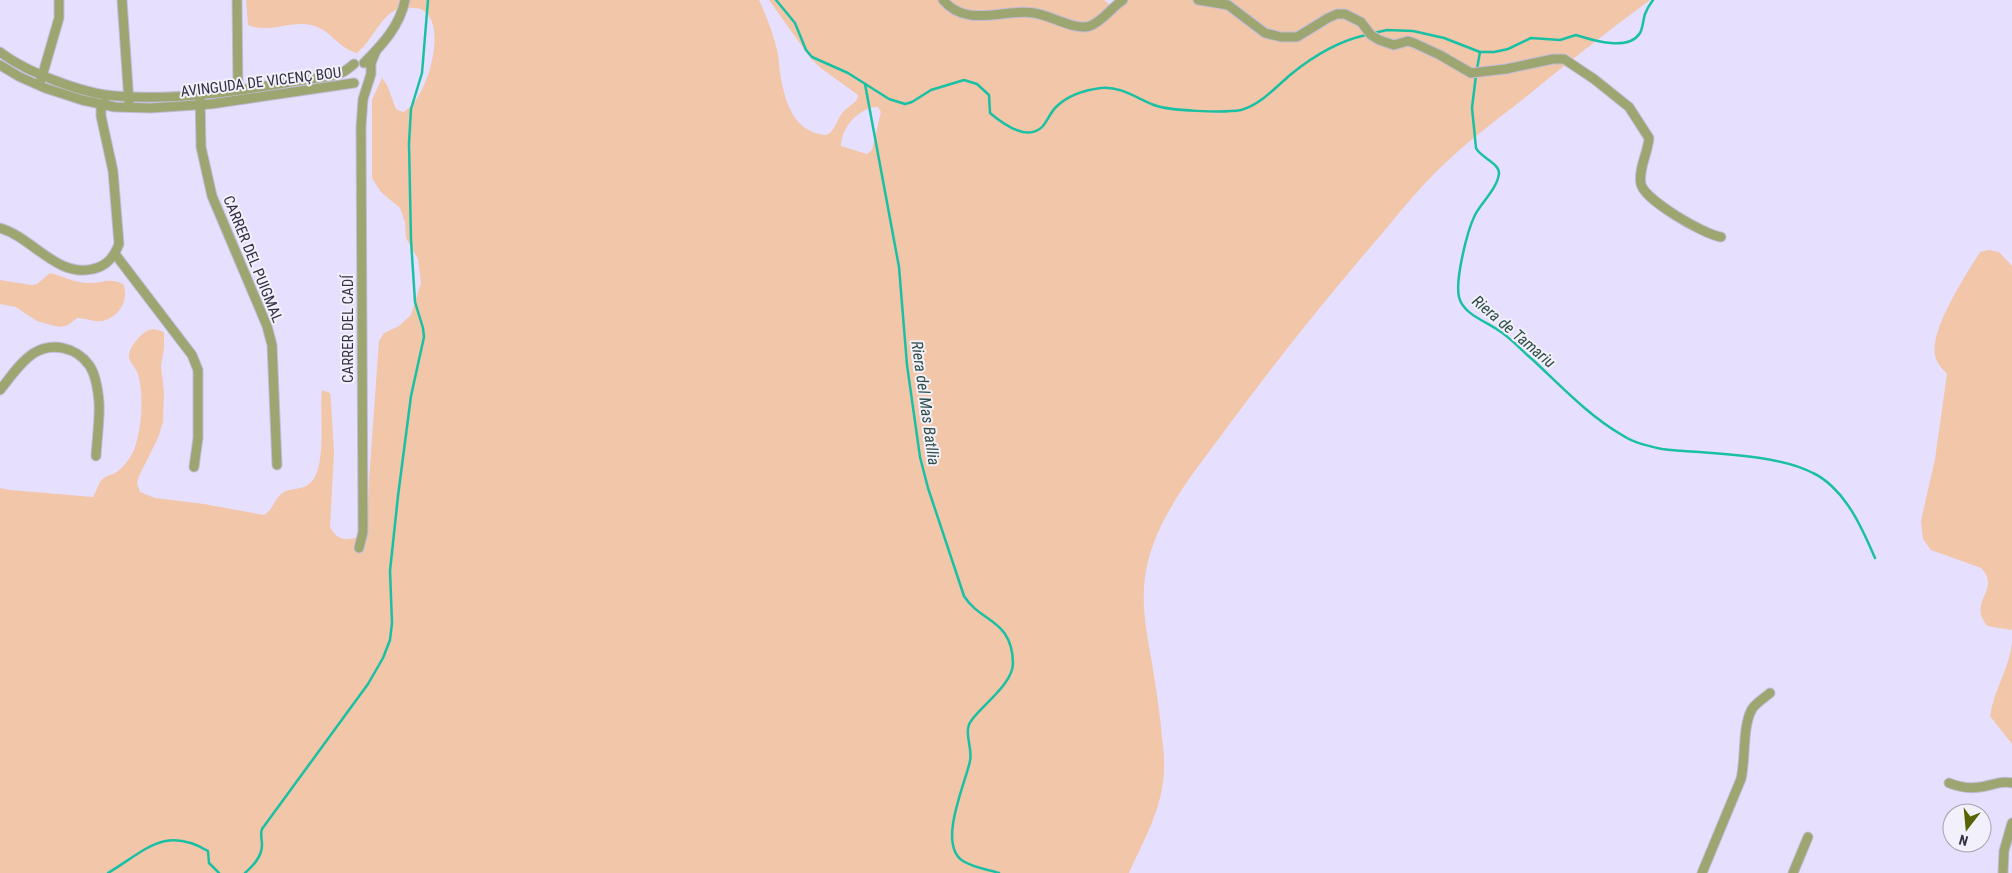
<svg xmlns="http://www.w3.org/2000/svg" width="2012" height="873" font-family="'Roboto Condensed',sans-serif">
<rect width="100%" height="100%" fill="#e7dffe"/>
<g fill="#f1c6a9" fill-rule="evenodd">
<path d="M246,0H759C767,17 774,36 778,54C779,61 779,67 780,73C785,102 793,132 826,135C836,131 836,120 843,112C848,106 858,103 858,95L822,69L811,59L769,0H1104L1110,5L1115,0H1650C1606,32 1564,66 1522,100C1495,121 1467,142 1442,166C1417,190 1396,217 1374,243C1324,301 1277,360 1231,422C1198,468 1153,518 1145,577C1141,605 1147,635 1152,663C1156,688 1160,713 1162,738C1164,752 1165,768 1163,782C1159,814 1142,844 1129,873H0V488L10,490L93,497C97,491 98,482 104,478C107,475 112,475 115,473C123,469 130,458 134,450C142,428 144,396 138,374C136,368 130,363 129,357C128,348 141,333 149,330C154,328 159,331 164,332V348L161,366L164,392L163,422L158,438L139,476L137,483L140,492L155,498L204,504L264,515C274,509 274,498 284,492C291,488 302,490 309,484C328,470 319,413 322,390L330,393L331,402L334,453L330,527C340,545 351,539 367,534L369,480L379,341L384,333L399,326L411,315L421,283L418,259L406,238L405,222L400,208L381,192L372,178V100L382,78L387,85L396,109L403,112C430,100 454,4 411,8C406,8 400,8 396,10C380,17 372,41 357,53C337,48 331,29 311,25C289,20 269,34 248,25ZM875,107H878L881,112L872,150L867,154L841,146C842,127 857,110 875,107Z"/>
<path d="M1989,250L1999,252L2012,266V630L1987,626C1985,623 1982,618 1981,615C1977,596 1999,587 1981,568L1931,550L1923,539L1921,521L1935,459L1947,374C1944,370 1939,366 1937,361C1924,336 1967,274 1980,252Z"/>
<path d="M50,273C62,276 76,283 88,283C102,284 108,277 123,284C130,299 119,318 102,321C94,322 85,318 77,318L68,325L61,327L55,326L37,321L16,307L0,304V280L31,285L37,284Z"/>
<path d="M2012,643V744L1990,716C1994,690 2009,669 2012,643Z"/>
</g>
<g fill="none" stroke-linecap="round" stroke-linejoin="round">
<g stroke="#1ac0a4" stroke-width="2.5">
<path d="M776,0L795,23L806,50L812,57L848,73L889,99L905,104L912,102L931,90L964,80L977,84L989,95L990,113C1003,124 1028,142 1043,126C1048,120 1050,113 1056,107C1067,96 1085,90 1101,88C1121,86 1136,98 1154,105C1169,111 1224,113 1241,110C1260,105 1275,88 1290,75C1312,57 1338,41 1366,35"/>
<path d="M1374,33L1387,30L1413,31L1444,38L1480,52H1494L1508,49L1531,38L1560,40L1576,35C1592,40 1628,52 1640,33C1643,28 1643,20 1645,14C1647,9 1650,4 1653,0"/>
<path d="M1477,69L1480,52"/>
<path d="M1476,75L1472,108L1476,148C1480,157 1499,163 1499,173C1498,188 1481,203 1475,215C1467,231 1455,280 1459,297C1463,314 1485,321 1498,330C1511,338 1521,350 1533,360C1561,386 1589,416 1622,435C1634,443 1648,446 1662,449C1705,454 1775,453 1813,473C1826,479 1839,492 1847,504C1859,520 1867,540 1875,558"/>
<path d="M865,84L899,267L907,365L920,457L928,488L964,596C981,623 1012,619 1013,663C1013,684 982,705 971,721C963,732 973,748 970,761C965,785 937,844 963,861C974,868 987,869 999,873"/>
<path d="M108,873C145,851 165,825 208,851L209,863L219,873"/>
<path d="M245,873C253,866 262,857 262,845C262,839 260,834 262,829L368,684L383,658L390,640L392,623L390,571L398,496L411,396L424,337L423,328L415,302L411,240L409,143L411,109L422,73L428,0"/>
</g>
<defs>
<g id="street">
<path d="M122,0L129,102"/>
<path d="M237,0L238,90"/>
<path d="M943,0C967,29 1004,8 1034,13C1050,15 1075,31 1090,26C1103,21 1112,7 1123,0"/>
<path d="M1198,0L1228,5L1265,33L1281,37H1297L1328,18L1337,14H1345L1361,22L1371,35L1379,40L1394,45L1408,41L1414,43L1440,55L1471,73L1506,69L1553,59H1564L1594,79L1629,107L1649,138C1648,153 1638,169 1641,184C1644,200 1705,235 1721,237"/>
<path d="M0,52C26,72 83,94 116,96C174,101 239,91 296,81C309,79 330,78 341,73C346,71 350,67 354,64"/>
<path d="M364,63C382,45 400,26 405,0"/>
<path d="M0,65L20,77L45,88L82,100L115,107L151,108L211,104L354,83"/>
<path d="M41,80L59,18V0"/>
<path d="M200,94L201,147L212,196L267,326L272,345L277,465"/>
<path d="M0,228C32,237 57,278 93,269C107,266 114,257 119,244L113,171L101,116V109L105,103"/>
<path d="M115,254L192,355L198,370V438L194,467"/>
<path d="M0,390C10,378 20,362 34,353C52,342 76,347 89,365C95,373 98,391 99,402C100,419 97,438 96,456"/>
<path d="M359,548L363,532L361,127L363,99L371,74V63L376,51"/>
<path d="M1949,783C1959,787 1969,789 1980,787C1991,786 2001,780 2012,783"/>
<path d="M1702,873L1741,779C1746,758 1742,727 1752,709C1756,703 1764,698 1770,693"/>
<path d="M1793,873L1808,837"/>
<path d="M2003,873L2004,851L2012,823"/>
</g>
</defs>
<use href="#street" stroke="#c3bcd9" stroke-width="11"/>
<use href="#street" stroke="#9da671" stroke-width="9"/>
</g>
<g text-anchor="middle" stroke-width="4" stroke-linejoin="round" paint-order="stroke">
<g font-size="15" fill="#342f43" stroke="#f2f0fa">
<text transform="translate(261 82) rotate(-7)" y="5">AVINGUDA DE VICENÇ BOU</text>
<text transform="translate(253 259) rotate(68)" y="5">CARRER DEL PUIGMAL</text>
<text transform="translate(348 329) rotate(-90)" y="5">CARRER DEL CADÍ</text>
</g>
<g font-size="16" font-style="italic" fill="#2e4d45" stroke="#f2f0fa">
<text transform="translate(1514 331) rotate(40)" y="6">Riera de Tamariu</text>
<text transform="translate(926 403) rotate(82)" y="6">Riera del Mas Batllia</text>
</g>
</g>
<g transform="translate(1967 828) rotate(196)"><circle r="24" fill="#f2f0fa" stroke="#a6a3b1"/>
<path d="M0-4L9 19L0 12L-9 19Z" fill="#586200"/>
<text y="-8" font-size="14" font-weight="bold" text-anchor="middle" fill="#342f43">N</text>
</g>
</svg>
